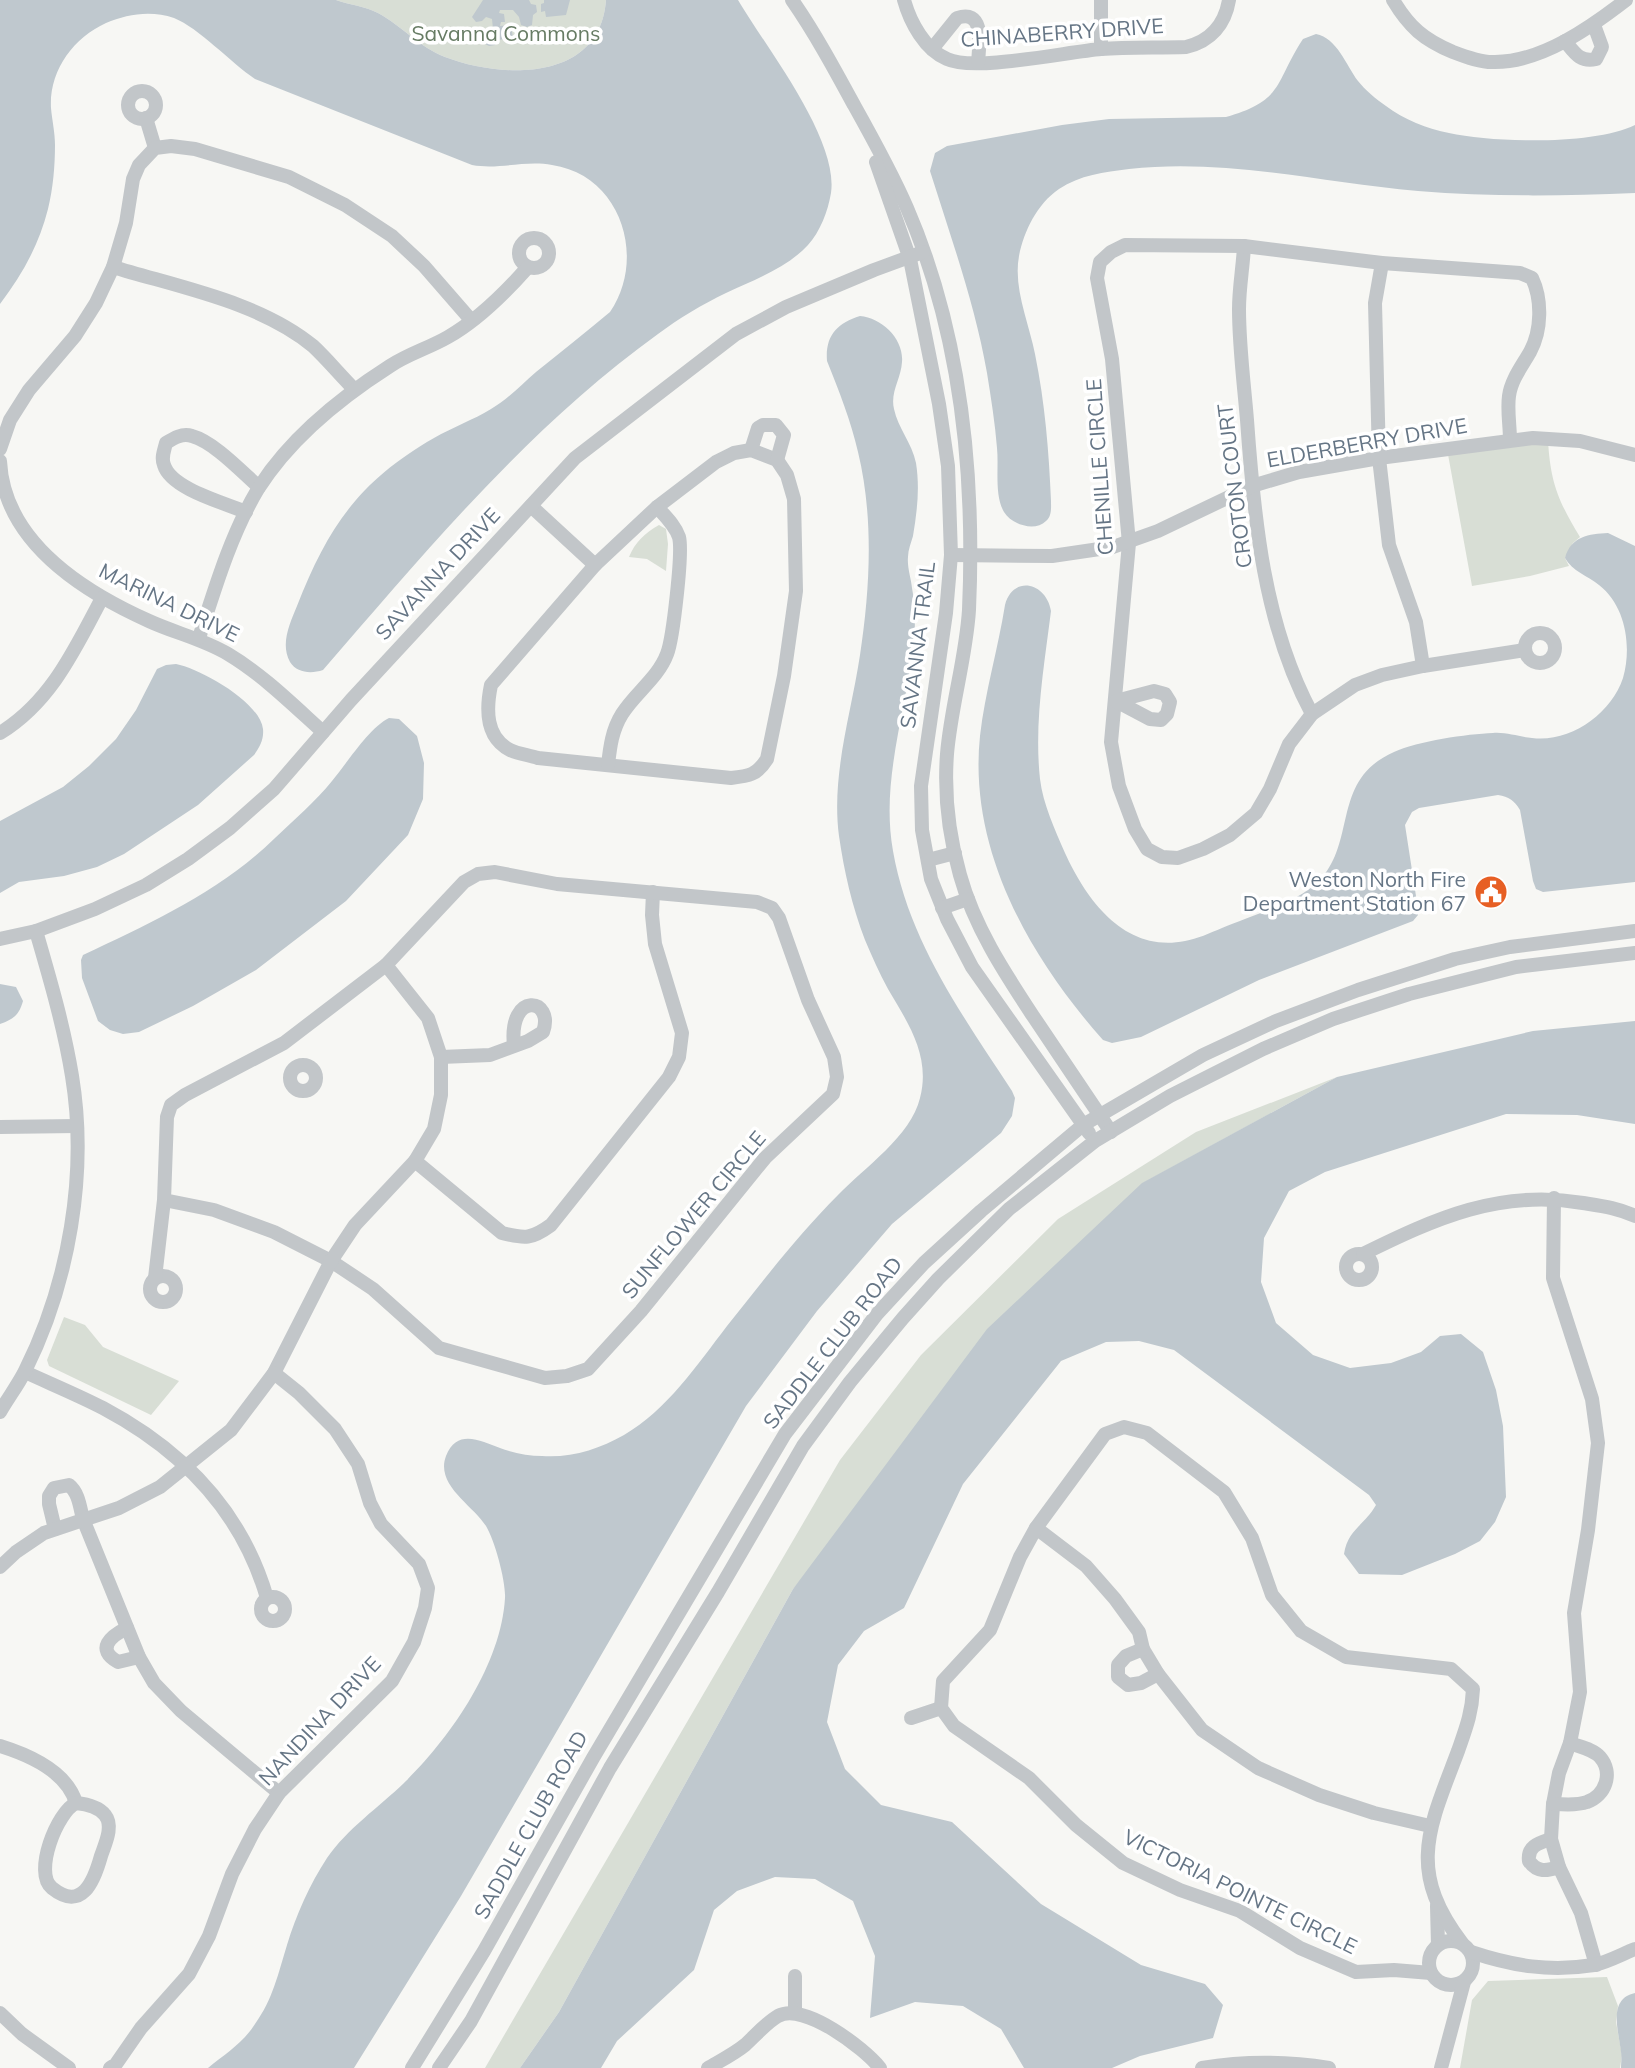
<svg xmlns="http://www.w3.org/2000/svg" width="1635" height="2068" font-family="Mulish,sans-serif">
<rect width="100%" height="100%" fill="#f7f7f4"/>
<g fill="#d8ded5">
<path d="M336,0H606C600,82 503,79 445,57C419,47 402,26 378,13C365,6 350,5 336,0Z"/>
<path d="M1548,439C1550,481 1558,501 1580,537L1573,543L1565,558L1569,566L1530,576L1472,586L1447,449Z"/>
<path d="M659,525L666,529L668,544L666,571L647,559L629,557C635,542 645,533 659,525Z"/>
<path d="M1337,1077L1143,1183L793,1589L559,2012L520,2068H485L840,1460L921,1355L1058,1219L1196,1132Z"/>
<path d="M64,1317L85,1325L103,1347L179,1381L151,1415L49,1366L47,1360Z"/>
<path d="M1607,1977L1618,2006L1616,2022L1622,2055L1620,2068H1460L1472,2000L1488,1981Z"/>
</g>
<g fill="#bfc8ce">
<path d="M0,0H336C350,5 365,6 378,13C402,26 419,47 445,57C503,79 600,82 606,0H738C765,46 839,139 831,193C828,211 820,232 808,245C787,268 753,280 726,293C703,304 678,319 658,334C528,428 427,550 323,670C311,674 297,673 290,662C280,644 290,623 297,606C328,527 359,481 434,438C453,427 473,420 491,409C508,399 521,385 536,372C561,352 586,332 610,312C647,258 621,175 552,165C525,160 499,170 472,165L255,79C230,62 199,28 174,18C151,10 127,14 106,23C73,38 49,71 51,108C52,120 55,132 55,145C55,166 53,189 48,209C39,245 22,275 0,304Z"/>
<path d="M483,0H529L531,4L536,5L537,12L533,15L532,25L527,27L521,25L519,17L513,10H500L499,13L504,14L505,22H501L500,26L511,25L513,38L498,40L495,45L489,46L485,44L484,40L493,29L492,19L486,17L482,21L476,22L472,17Z"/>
<path d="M544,0H570L566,15L546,17L545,11L541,12V4L544,3Z"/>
<path d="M1316,34C1337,38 1346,65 1358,81C1365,90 1376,99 1386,106C1403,119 1428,129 1449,133C1494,143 1595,145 1635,125V193C1563,196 1491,197 1418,191C1322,183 1227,158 1129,169C1104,172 1080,175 1059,189C1037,204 1024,231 1019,256C1013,288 1029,323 1035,354C1045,403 1049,452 1051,501C1051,508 1052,516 1046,521C1035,532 1012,525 1004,512C994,495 999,467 997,448C995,423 991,398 987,373C975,304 951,238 930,171L935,153L947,146L1062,125L1109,119L1226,117C1285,100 1274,83 1303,39Z"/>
<path d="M860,316C882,318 904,339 902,362C901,379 890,392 894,409C898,428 912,443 916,463C920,488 917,512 913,536C911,543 908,550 908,557C907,567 911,578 912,588C915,604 916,620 914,636C908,708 880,778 893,851C909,942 963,1016 1012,1091L1015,1098L1012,1116L1001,1133L892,1224L817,1311L746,1406L461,1896L354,2068H208C225,2054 243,2043 255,2024C273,1999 278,1974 287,1945C296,1915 310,1884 327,1858C347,1829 379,1807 404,1783C451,1737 501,1665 505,1598C506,1582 495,1541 486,1526C473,1505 435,1485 446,1456C457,1428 481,1441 500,1448C513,1453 529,1456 542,1456C572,1458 599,1449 624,1435C667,1410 697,1365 727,1326C763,1281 797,1236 838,1195C864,1168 911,1136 920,1098C931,1056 908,1023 888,989C879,973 872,956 865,940C852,906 844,871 839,836C831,775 851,715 860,655C870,589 874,518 858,452C851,421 839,391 827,361C825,336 837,323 860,316Z"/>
<path d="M1608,533L1635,546V882L1543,892L1536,889L1533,881L1520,810C1514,800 1509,797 1498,795L1419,808L1412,812L1405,825L1418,909V915L1413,921L1259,980L1141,1037L1112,1043L1103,1040C1030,958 968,850 980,736C985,692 998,649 1005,605C1013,575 1046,582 1051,611C1044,667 1034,723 1040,779C1043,804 1055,830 1065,853C1087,901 1125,953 1185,941C1197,939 1210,933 1222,928C1250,916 1296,903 1318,882C1358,842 1330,780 1394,752C1418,741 1467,734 1493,733C1507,732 1519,737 1532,738C1570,743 1611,714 1623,678C1632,647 1626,606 1599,585C1588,576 1572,571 1565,558C1571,536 1589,534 1608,533Z"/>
<path d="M176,664C201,669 260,702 263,729C264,739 260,747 254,755L198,805L124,854L97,867L64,876L19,882L0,893V821L63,787L89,766L116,739L136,710L157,669L166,665Z"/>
<path d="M389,718L399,719L417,736L424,763L423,799L408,835L346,901L256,970L193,1006L139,1032L123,1034L110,1030L98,1021L82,978L81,960L83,955C151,923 221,891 275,838C294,820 316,801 332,781C347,763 369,728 389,718Z"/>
<path d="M0,984L16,987L23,1001C19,1015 14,1019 0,1024Z"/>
<path d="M1635,1021V1124L1577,1115L1506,1114L1325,1172L1289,1191L1264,1238L1261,1282L1276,1323L1313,1355L1350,1368L1391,1363L1421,1352L1440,1336L1461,1334L1483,1352L1496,1390L1503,1426L1506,1497L1495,1522L1480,1541L1455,1554L1402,1575L1359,1574L1344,1554C1348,1529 1364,1526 1376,1505L1369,1495L1174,1350L1139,1341L1106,1342L1061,1361L963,1484L904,1608L864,1631L838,1665L827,1722L845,1769L881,1805L952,1822L1041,1904L1141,1965L1205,1984L1223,2005L1213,2038L1140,2056L1112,2068H1024L1001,2029L963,2006L915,2002L870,2018L875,1956L853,1901L815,1879L775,1877L737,1891L714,1910L694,1970L617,2041L601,2068H520L559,2012L793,1589L987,1329L1142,1183L1337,1077L1533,1031Z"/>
<path d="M1635,1993V2068H1621C1621,2063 1622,2057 1621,2052C1619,2032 1607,1999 1635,1993Z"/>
</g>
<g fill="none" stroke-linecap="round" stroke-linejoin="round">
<g stroke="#c2c6c9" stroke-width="14">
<path d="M792,0C815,33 835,70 854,105C873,139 892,173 907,208C961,333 975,475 969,610C966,658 951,706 947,754C944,795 949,836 960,875C974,926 1004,972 1033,1016C1059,1055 1085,1093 1111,1132"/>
<path d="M904,0C910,22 925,50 947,59C974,72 1066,52 1101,49C1129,47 1158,48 1186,47C1211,41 1225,24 1229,0"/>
<path d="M1393,0C1409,27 1424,40 1453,52C1466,57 1482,63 1495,62C1542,62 1591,27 1626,0"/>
<path d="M1565,41C1574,52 1580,63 1596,59L1602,47L1594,25"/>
<path d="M932,49L957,18C986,8 979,47 978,63"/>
<path d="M1101,49V0"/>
<circle cx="142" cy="105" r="14"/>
<path d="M146,118L155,148"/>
<path d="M876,162L910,259L939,404L948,466L951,555L946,613L921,786L922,830L931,879L947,919L972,967L1089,1133"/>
<circle cx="534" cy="253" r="15"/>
<path d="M1244,246C1243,267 1239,288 1239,309C1239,346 1244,384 1247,420C1254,519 1264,625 1312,714"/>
<path d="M1382,263L1375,303L1379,458L1389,545L1416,622L1423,666"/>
<path d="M113,267C178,287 260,302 313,346C327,359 340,375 354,389"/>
<path d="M1510,440C1510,426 1507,410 1509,396C1511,380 1522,366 1530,352C1542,330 1542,299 1532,278L1520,273L1382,263L1244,246L1125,245L1111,252L1100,262L1097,278L1112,359L1129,543L1111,742L1119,786L1135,829L1147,849L1162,857L1178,858L1203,849L1230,835L1256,813L1270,789L1289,744L1312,714L1355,685L1382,675L1423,666L1525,650"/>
<path d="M0,449L10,420L29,390L75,336L96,303L113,267L126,223L133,179L139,165L155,148L171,146L195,149L289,177L345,205L392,236L424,266L471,320"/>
<path d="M751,450L777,460L787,475L794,499L796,591L784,676L767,759C757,775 749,776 731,778L538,758C529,755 518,754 510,750C485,737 486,709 491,685L595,565L657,507L716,462L734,453Z"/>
<path d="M751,450L758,428L763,425H776L784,435L777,460"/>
<path d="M0,461C4,542 82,591 149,621C175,633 203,639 228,654C263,675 293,705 323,732"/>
<path d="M531,506L595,565"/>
<path d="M246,512C225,503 171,489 164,465C161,458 164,451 166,443C174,438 182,433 192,436C214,442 242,472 259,487"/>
<path d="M951,555L1052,556L1113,547L1158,531L1252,486L1299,472L1379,458L1533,438L1580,441L1635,455"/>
<circle cx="1540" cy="648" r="15"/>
<path d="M199,638C215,588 231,534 258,489C290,438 340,398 390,366C408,354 429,348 448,337C478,320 505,293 528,267"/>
<path d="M1154,691L1165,694L1170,702L1167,714L1161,720L1150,719L1116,701Z"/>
<path d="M0,733C51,702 75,649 102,598"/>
<path d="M608,765C610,747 612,730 622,714C635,693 658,678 667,654C673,639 683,552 679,537C675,525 665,516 657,507"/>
<path d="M928,860L955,853"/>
<path d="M942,908L968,899"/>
<path d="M0,939L36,931L95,909L146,885L188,859L230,828L274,789L351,700L575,458L736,334L786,307L874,270L923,252"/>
<path d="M441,1057L490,1055L528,1041L543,1032C555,998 508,990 514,1046"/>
<circle cx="303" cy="1078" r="13"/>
<path d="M0,1127L77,1126"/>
<path d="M415,1161L502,1233C525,1239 532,1239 551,1225L669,1077L679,1057L682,1033L655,944L652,915L653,892"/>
<path d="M1554,1198L1553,1278L1592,1399L1598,1443L1588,1530L1574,1613L1580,1692L1570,1743L1559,1773L1553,1804L1551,1839L1559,1867L1581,1913L1596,1965"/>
<circle cx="1359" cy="1267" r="13"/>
<path d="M1363,1254C1436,1218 1500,1189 1583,1203C1602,1206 1618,1208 1635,1216"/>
<circle cx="163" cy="1289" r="13"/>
<path d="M155,1278L164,1200L167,1117L171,1105L185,1095L284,1043L386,965L464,882L478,874L495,872L557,884L757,902L772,908L779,918L808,1000L834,1057L837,1077L833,1094L765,1158L641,1311L588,1369L567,1376L545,1378L439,1348L373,1289L331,1261L274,1232L214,1210L164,1200"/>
<path d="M25,1372C51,1384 78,1395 103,1408C182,1450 242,1512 267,1598"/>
<path d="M0,1412C8,1398 18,1385 25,1371C69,1283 88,1173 72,1076C64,1027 50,979 36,931"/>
<path d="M1036,1528L1086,1566L1115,1599L1139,1632L1143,1649L1158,1674L1202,1730L1258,1768L1319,1795L1374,1813L1430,1826"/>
<path d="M55,1529L49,1504V1496L54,1488L69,1485C79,1493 80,1508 83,1519L139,1657L154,1683L181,1711L279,1793"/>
<path d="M0,1567L16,1552L44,1533L119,1508L160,1487L231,1430L274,1373L331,1261L355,1225L415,1161L434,1129L441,1095V1057L428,1018L386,965"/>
<circle cx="273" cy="1609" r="12"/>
<path d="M127,1628C111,1636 95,1649 118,1662L139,1657"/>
<path d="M1143,1649L1126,1656L1118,1665V1677L1128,1685L1141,1683L1158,1674"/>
<path d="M911,1718L941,1708"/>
<path d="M0,1746C29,1755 67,1772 76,1803"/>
<path d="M76,1803C86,1804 98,1806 105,1815C114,1826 105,1844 101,1856C94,1881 82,1912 52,1888C33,1873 57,1812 76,1803Z"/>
<path d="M1553,1804C1564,1804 1576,1806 1587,1802C1605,1796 1614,1773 1600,1757C1593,1749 1580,1747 1570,1743"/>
<path d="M1551,1839C1539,1843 1527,1846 1529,1861C1537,1873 1547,1871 1559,1867"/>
<path d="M1437,1906L1438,1945"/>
<circle cx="1451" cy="1963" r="22"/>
<path d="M1471,1952C1513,1966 1550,1972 1594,1965C1608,1962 1622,1954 1635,1949"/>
<path d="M1431,1973L1394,1970L1356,1972L1300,1948L1240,1911L1180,1890L1123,1863L1076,1825L1029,1778L954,1726L941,1708L943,1681L990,1630L1020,1557L1036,1528L1105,1434L1124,1427L1147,1433L1224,1492L1252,1538L1272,1595L1301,1631L1346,1657L1451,1669L1473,1689C1472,1713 1466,1728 1458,1751C1429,1828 1406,1870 1462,1943"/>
<path d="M795,1976V2013"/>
<path d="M0,2013L22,2034L69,2068"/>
<path d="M110,2068L116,2064L141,2028L189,1974L209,1936L232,1874L255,1829L279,1793L392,1681L414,1642L425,1608L428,1588L419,1564L381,1524L370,1503L358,1464L335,1429L299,1393L274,1373"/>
<path d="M412,2068L484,1951L593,1758L785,1434L877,1314L924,1263L981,1211L1083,1125L1203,1055L1276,1021L1358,990L1455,959L1510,947L1635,931"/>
<path d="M439,2068L471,2021L610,1768L718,1592L803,1446L850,1382L903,1318L938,1279L1009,1209L1095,1141L1170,1096L1263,1049L1333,1019L1409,994L1516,967L1635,953"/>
<path d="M708,2068C720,2061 734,2054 745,2045C755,2036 766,2023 778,2016C804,2002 864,2048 880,2068"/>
<path d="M1202,2068C1244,2061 1286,2061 1329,2068"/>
<path d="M1441,2068L1464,1982"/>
</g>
</g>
<defs>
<symbol id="civic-disc" viewBox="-11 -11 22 22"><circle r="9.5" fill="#e75f24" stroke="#fff"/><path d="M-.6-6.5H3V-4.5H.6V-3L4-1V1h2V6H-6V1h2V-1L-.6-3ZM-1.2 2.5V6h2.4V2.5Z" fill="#fff"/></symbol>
</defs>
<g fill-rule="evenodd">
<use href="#civic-disc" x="1472" y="873" width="38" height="38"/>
</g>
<g text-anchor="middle" stroke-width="7" stroke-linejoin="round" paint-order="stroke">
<g font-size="21" fill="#657585" stroke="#fff">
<text transform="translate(1062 33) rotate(-4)" y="7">CHINABERRY DRIVE</text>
<text transform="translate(1367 443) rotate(-10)" y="7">ELDERBERRY DRIVE</text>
<text transform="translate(1100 467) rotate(-94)" y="7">CHENILLE CIRCLE</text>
<text transform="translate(1235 486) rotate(-97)" y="7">CROTON COURT</text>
<text transform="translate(438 574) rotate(-47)" y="7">SAVANNA DRIVE</text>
<text transform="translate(169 603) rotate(26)" y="7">MARINA DRIVE</text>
<text transform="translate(918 645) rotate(-83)" y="7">SAVANNA TRAIL</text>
<text transform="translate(694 1215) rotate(-50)" y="7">SUNFLOWER CIRCLE</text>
<text transform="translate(833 1343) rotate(-52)" y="7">SADDLE CLUB ROAD</text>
<text transform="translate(320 1721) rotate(-47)" y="7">NANDINA DRIVE</text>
<text transform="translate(531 1825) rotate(-61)" y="7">SADDLE CLUB ROAD</text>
<text transform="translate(1240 1892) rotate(26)" y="7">VICTORIA POINTE CIRCLE</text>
</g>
<g font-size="21" fill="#677c64" stroke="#fff">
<text x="506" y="41">Savanna Commons</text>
</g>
<g font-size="21" fill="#657585" stroke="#fff" text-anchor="end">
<text x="1466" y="887">Weston North Fire<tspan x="1466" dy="24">Department Station 67</tspan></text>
</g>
</g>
</svg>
